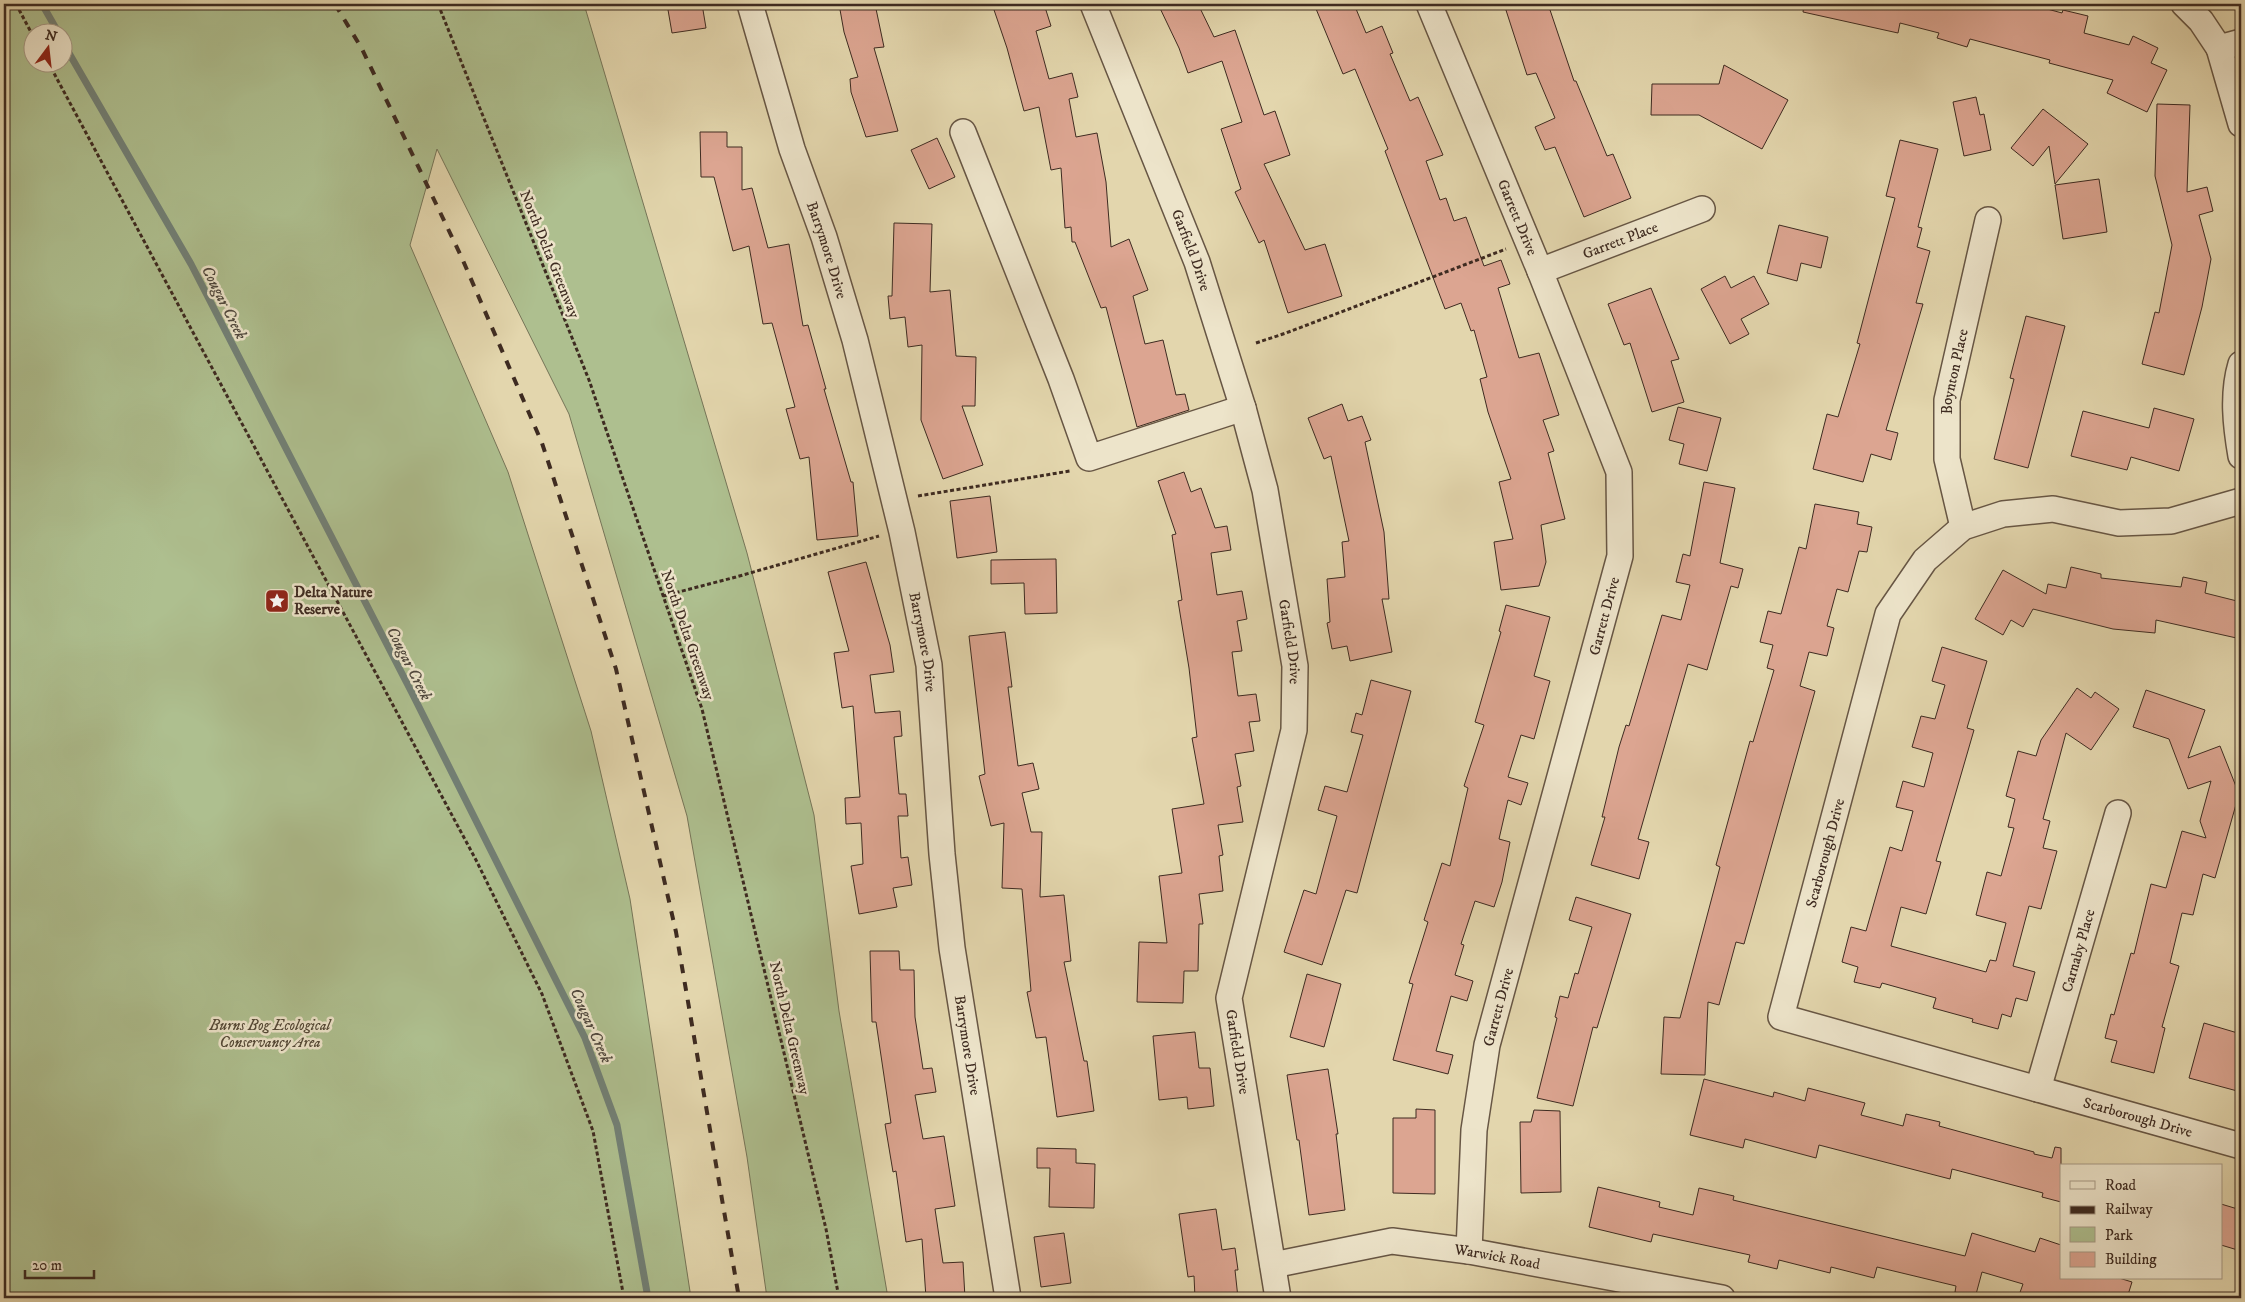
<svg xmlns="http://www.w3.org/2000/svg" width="2245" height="1302" font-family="'IM FELL DW Pica',serif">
<rect width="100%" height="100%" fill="#e3d6ad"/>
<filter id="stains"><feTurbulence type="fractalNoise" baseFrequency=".004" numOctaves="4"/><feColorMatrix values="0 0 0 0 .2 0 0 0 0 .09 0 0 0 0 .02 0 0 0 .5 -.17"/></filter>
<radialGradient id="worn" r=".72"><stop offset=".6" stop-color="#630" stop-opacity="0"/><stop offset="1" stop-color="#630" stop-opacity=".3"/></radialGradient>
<path fill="#aebf8f" stroke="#767558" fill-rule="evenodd" d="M4,4H584L747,553L814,815L839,1011L888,1298H767L747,1157L687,816L569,414L437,149L410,245L508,472L591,731L630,899L691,1298H4ZM32,32H62V62H32Z"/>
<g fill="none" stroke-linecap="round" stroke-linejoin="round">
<g stroke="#728076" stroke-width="7">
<path d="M42,4L58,32"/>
<path d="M62,41L191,264L412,693L585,1038L617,1125L648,1298"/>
</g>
</g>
<g fill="#dca591" stroke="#3e2b21">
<path d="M667,4H702L706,28L672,33Z"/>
<path d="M839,4H875L884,47L874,48L898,131L866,137L851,92L850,79L858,77L844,32Z"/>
<path d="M992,4H1044L1051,26L1036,31L1049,79L1072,73L1078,97L1069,99L1076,137L1097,133L1106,182L1111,247L1129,239L1148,290L1133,296L1145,344L1163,340L1176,395L1185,394L1189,410L1137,427L1106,307L1101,308L1075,242H1072L1071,227L1065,228L1061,168L1051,170L1039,107L1024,111L1007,48Z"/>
<path d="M1158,4H1198L1214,37L1235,30L1264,115L1275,111L1290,155L1264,164L1305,250L1325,244L1342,296L1288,313L1264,240L1259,243L1235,192L1241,189L1221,129L1242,122L1222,61L1188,73L1179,48Z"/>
<path d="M1314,4H1354L1366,33L1382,26L1393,53L1390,54L1410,101L1418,97L1443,155L1426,161L1440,200L1446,198L1454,221L1466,217L1484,266L1501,260L1510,284L1498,288L1519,358L1539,353L1559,415L1543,420L1554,451L1548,453L1565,519L1541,525L1546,562L1539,586L1501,590L1494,542L1513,539L1499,482L1511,479L1488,412L1480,379L1487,377L1474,330L1471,331L1461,303L1445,309L1385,151L1388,149L1355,69L1343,74Z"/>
<path d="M1504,4H1548L1574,81H1576L1607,156L1613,154L1631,198L1584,217L1555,147L1545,150L1535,127L1555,118L1536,73L1527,75Z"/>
<path d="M1804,4H2029L2062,13L2063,10L2088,16L2084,33L2129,45L2133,36L2158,48L2151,63L2167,70L2147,112L2107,93L2113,80L2049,63L2050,60L1970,39L1967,47L1937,38L1939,33L1900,23L1898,33L1803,12Z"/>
<path d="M1724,65L1788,100L1762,149L1699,115H1651L1652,84H1719Z"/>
<path d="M1976,97L1980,115L1984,114L1991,150L1964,156L1953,102Z"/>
<path d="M2157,104L2190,105L2187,192L2207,187L2213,211L2199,215L2211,259L2202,307L2184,375L2142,364L2155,312L2159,313L2172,245L2155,176Z"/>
<path d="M2043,109L2088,144L2055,184L2049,146L2033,166L2011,148Z"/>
<path d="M700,132H727V147H742V190L752,188L768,248L789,244L803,326L808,325L826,389H824L851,482H853L858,536L817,540L809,457L800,459L786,409L795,407L772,323L763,324L749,246L733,251L714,177H701Z"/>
<path d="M937,138L955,177L929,189L911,150Z"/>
<path d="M1900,140L1938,149L1918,227L1922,228L1917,247L1930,251L1916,303L1923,304L1886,430L1898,433L1891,460L1871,454L1863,482L1813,469L1827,414L1838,417L1860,344L1857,343L1895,198L1886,196Z"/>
<path d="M2099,179L2107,232L2063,239L2055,185Z"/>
<path d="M894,223L932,224L930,292L950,290L956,356L976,357L975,406H962L983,465L943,479L921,420L922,345L908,347L905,317L890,319L888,296H892Z"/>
<path d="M1779,225L1828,237L1821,268L1801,263L1797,281L1767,273Z"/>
<path d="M1725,276L1731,288L1754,276L1769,304L1741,319L1749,334L1730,344L1701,289Z"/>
<path d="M1651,288L1679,359L1671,361L1684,402L1652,412L1630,343L1624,345L1608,304Z"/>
<path d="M2026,316L2065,326L2028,468L1994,459L2014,379L2010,378Z"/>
<path d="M1342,404L1348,421L1362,416L1371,440L1365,442L1384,532L1389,599H1382L1392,652L1350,661L1347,646L1332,649L1327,623L1330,622L1327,579L1345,577L1342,542L1349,541L1331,456L1324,459L1308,418Z"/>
<path d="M1678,407L1721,418L1707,471L1679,464L1684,444L1669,440Z"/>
<path d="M2154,408L2194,419L2179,471L2131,457L2127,470L2071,456L2083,411L2149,428Z"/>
<path d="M1184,472L1191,492L1201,488L1215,528L1227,526L1231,550L1211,553L1217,595L1242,591L1247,619L1237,621L1242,651L1232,652L1238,696L1256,694L1260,721L1249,722L1254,751L1235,754L1241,786L1237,787L1243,822L1218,825L1223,855L1219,856L1223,891L1199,894L1203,924H1199L1198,971H1184L1183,1003L1137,1002L1139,942L1167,943L1159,876L1182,873L1172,809L1204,804L1192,738L1197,737L1189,668L1178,601L1182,600L1172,535L1176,534L1158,481Z"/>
<path d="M1704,482L1735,488L1720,563L1743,569L1738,588L1731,586L1707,670L1688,664L1638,839L1649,842L1639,879L1591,865L1605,817H1602L1619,747L1626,725L1629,726L1662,615L1681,620L1690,585L1676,582L1683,554L1690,556Z"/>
<path d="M990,496L997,552L957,558L950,501Z"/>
<path d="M1815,504L1859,512L1857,524L1872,527L1867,552L1859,551L1848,592L1837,589L1827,626L1834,628L1827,656L1809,652L1800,686L1815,691L1744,944L1736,942L1719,1005L1708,1002L1705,1075L1661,1074L1664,1017L1680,1018L1720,867L1716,865L1750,741L1753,742L1774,670L1767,668L1773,645L1760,642L1768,611L1781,614L1799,547L1806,549Z"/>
<path d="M1056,559L1057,613L1025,614L1024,583L991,584V560Z"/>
<path d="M866,562L890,645L894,672L870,675L875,713L900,711L902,736L894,737L899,794H906L908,816H898L901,858L908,857L912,885L893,888L897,907L859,914L851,866L863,864L861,823L846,824L845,798L860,797L853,706L842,708L834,653L849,651L828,572Z"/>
<path d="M2071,567L2101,574V578L2181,587L2183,577L2207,582L2205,593L2241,602V639L2156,620L2155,633L2113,629L2033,609L2023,627L2011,620L2003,635L1975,619L2003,570L2046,594L2048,584L2066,588Z"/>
<path d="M1506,605L1550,617L1534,676L1550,681L1534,739L1521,735L1508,777L1528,783L1521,805L1508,800L1499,839L1510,842L1502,882L1494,907L1475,901L1461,944L1464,945L1455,975L1473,981L1467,1001L1451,996L1436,1051L1453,1055L1448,1074L1393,1060L1413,984L1409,983L1428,922L1424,920L1442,863L1450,866L1468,788L1464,786L1484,725L1475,722L1501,632L1499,631Z"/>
<path d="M1005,632L1012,687H1008L1018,766L1033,763L1039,789L1022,793L1031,832H1042L1040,897L1064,895L1071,961L1064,962L1084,1061H1087L1094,1111L1057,1117L1046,1037L1036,1038L1027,992L1031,991L1022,889L1002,888L1004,823L991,826L979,776L985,774L969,636Z"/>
<path d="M1942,647L1987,661L1967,728L1974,730L1936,861L1941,862L1926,914L1901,907L1891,946L1986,972L1990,960L1996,961L2006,923L1976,915L1987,872L2001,876L2014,828L2008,827L2015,799L2006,796L2018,751L2036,756L2041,740L2077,688L2091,698L2095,692L2119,709L2091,750L2066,733L2043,819L2050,821L2043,848L2057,851L2041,909L2029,906L2013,966L2035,972L2027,1001L2016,998L2011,1017L2002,1014L1998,1029L1972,1022L1973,1019L1933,1008L1936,998L1882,983L1880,988L1854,982L1858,967L1842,962L1851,927L1866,931L1890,847L1902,851L1913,811L1896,807L1903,781L1924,787L1933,753L1912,747L1921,716L1935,719L1945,685L1932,681Z"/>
<path d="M1371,680L1411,691L1357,893L1346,890L1322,965L1284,952L1304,890L1316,894L1337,816L1318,810L1325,786L1347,792L1363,735L1351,732L1356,713L1362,715Z"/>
<path d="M2146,690L2205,710L2188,758L2220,746L2239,794L2215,878L2203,874L2193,915L2182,913L2170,963L2179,966L2162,1027L2165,1028L2154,1073L2111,1062L2117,1041L2105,1038L2111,1014L2114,1015L2131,953L2134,954L2151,884L2166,888L2182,831L2206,838L2200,821L2211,781L2188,789L2169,739L2133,727Z"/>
<path d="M1576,897L1631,914L1597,1028L1593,1027L1573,1106L1537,1098L1557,1018L1555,1017L1560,996L1568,998L1575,973L1578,974L1592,927L1569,920Z"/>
<path d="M870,951H899L900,970H914L915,1017L923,1069L932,1068L936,1092L915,1095L923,1139L944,1136L955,1206L935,1209L943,1263L963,1262L965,1298H926L922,1239L906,1242L896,1171L893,1172L885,1124L891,1123L876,1022H872Z"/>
<path d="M1307,974L1341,984L1324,1047L1290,1037Z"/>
<path d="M2204,1023L2241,1034V1092L2189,1078Z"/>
<path d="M1195,1032L1199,1068H1210L1214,1106L1188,1109L1187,1097L1159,1100L1153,1036Z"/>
<path d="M1328,1069L1338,1134H1336L1345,1210L1309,1215L1299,1140H1297L1287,1075Z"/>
<path d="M1704,1079L1773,1097L1774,1092L1805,1101L1808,1088L1865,1103L1861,1115L1903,1126L1906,1114L1940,1122L1939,1126L2034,1152V1154L2052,1158L2055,1147L2061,1148V1202L2042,1197L2043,1193L1952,1169L1950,1179L1819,1145L1816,1158L1745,1139L1743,1148L1690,1135Z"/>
<path d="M1416,1109L1435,1110V1194L1393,1193V1118H1416Z"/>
<path d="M1534,1110L1560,1111L1561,1192L1521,1193L1520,1122H1531Z"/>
<path d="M1037,1148L1076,1149V1163L1095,1164L1094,1208L1049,1207L1050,1168H1037Z"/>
<path d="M1598,1187L1660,1202L1659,1207L1693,1215L1699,1188L1734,1196L1733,1200L1965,1256L1972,1233L2035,1252L2040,1238L2061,1245V1278H2119L2132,1282L2127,1298H2018L2023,1284L1982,1272L1975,1298L1955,1292L1956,1286L1877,1267L1874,1278L1831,1267L1830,1273L1779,1260L1777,1269L1748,1262L1750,1255L1653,1234L1651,1242L1589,1227Z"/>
<path d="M2221,1204L2241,1210V1251L2221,1245Z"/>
<path d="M1216,1209L1222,1250L1235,1248L1238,1270H1235L1238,1298H1195L1194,1276L1188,1277L1179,1214Z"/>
<path d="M1064,1233L1071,1283L1041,1287L1034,1237Z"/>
</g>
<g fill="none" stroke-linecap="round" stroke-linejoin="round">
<defs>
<g id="minor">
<path id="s1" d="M750,4L792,149L824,237L855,340L902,532L929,665L942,854L952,948L1008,1298"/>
<path id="s2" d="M1093,4L1197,262L1243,408L1265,490L1295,666L1294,730L1229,998L1278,1298"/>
<path id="s3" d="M1429,4L1540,271L1619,472L1620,556L1487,1045L1474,1130L1469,1251"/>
<path d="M2184,4L2201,21L2219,48L2241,42"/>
<path d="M2219,48L2241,124"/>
<path d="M963,132L1061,379L1089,458L1243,408"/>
<path id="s4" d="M1540,271L1702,209"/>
<path d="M2241,364C2232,394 2236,427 2241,456"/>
<path id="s5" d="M2241,501L2171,521L2119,523L2053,509L2003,514L1963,527L1925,560L1888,614L1781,1017L2241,1146"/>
<path id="s6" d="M1963,527L1947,459V400L1988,220"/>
<path id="s7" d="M2038,1089L2118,813"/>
<path id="s8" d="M1273,1265L1392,1241L1469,1251L1722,1298"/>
</g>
</defs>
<use href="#minor" stroke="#675644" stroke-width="28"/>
<g stroke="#3e2b21" stroke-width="3" stroke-dasharray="4 2.5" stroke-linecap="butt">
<path d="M16,4L32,34"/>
<path d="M438,4L589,380L702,709L826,1229L839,1298"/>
<path d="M48,62L476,860L542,994L593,1131L624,1298"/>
<path d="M1256,343L1286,333L1506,249"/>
<path d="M918,496L1070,471"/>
<path d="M663,596L736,577L879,536"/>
</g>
<use href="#minor" stroke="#ede4ca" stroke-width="25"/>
<path stroke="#3e2b21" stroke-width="4" stroke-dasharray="9 9" stroke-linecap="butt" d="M335,4L362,49L461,256L542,443L616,669L676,932L739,1298"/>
</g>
<defs>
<symbol id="sight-square" viewBox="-11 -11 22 22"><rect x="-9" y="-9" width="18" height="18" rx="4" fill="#8f2418" stroke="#ede4ca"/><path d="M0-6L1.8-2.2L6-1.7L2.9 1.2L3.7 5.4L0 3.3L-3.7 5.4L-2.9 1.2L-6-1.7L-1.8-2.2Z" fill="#fff"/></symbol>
</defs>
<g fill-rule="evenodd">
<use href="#sight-square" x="263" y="587" width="28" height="28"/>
</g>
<g text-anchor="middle" stroke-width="5" stroke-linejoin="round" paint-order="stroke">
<g font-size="15" fill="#3e2b21" stroke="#ede4ca">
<text dy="5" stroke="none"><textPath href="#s3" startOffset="231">Garrett Drive</textPath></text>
<text dy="5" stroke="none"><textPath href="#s4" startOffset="86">Garrett Place</textPath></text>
<text dy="5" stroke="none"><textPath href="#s1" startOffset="258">Barrymore Drive</textPath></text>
<text dy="5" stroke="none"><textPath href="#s2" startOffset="265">Garfield Drive</textPath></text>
<text transform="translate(550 254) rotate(68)" y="5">North Delta Greenway</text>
<text dy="5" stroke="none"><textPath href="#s6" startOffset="158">Boynton Place</textPath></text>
<text transform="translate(1604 616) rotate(-75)" y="5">Garrett Drive</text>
<text transform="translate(688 635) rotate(71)" y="5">North Delta Greenway</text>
<text dy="5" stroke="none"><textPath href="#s2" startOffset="670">Garfield Drive</textPath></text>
<text dy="5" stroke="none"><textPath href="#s1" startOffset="662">Barrymore Drive</textPath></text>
<text transform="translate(1825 853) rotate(-75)" y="5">Scarborough Drive</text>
<text dy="5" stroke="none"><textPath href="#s7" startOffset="144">Carnaby Place</textPath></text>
<text transform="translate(1498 1007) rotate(-75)" y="5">Garrett Drive</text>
<text transform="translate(790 1028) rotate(77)" y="5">North Delta Greenway</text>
<text dy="5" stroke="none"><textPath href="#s1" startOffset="1068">Barrymore Drive</textPath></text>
<text dy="5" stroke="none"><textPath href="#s2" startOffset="1089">Garfield Drive</textPath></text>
<text dy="5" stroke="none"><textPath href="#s5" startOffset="1188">Scarborough Drive</textPath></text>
<text dy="5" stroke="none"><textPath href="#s8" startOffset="228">Warwick Road</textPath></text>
</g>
<g font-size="15" font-weight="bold" fill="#3e2b21" stroke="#ede4ca" text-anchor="start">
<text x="294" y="597">Delta Nature<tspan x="294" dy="17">Reserve</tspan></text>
</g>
<g font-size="15" font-style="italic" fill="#544937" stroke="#ede4ca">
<text x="270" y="1030">Burns Bog Ecological<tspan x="270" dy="17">Conservancy Area</tspan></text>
</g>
<g font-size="16" font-style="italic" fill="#4f473d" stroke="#ede4ca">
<text transform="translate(225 302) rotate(63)" y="6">Cougar Creek</text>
<text transform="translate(410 663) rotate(63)" y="6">Cougar Creek</text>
<text transform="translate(592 1025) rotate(66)" y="6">Cougar Creek</text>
</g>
</g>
<rect width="2245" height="1302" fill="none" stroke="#e3d6ad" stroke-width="20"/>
<rect x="5" y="5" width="2235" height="1292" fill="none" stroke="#3e2b21" stroke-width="2.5"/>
<rect x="10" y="10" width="2225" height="1282" fill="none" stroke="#3e2b21"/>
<rect x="2060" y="1164" width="162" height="115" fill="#ede4ca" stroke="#a79a86"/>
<rect x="2070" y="1181" width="25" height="8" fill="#ede4ca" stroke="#a79a86"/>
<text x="2105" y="1190" font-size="15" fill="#3e2b21">Road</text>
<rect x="2070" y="1206" width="25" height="8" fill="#3e2b21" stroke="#a79a86"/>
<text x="2105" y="1214" font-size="15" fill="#3e2b21">Railway</text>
<rect x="2070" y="1227" width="25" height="15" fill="#aebf8f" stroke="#a79a86"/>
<text x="2105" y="1240" font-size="15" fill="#3e2b21">Park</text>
<rect x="2070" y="1252" width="25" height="15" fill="#dca591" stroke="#a79a86"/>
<text x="2105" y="1264" font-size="15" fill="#3e2b21">Building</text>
<g transform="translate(48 48) rotate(15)"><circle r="24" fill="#ede4ca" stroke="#a79a86"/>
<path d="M0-4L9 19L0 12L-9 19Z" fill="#8f2418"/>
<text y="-8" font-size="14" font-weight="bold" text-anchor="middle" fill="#3e2b21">N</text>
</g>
<path d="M25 1270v8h69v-8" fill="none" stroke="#3e2b21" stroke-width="2.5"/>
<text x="32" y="1270" font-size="15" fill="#3e2b21" stroke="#ede4ca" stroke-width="4" paint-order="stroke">20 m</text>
<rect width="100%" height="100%" filter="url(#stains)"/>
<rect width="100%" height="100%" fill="url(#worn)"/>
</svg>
